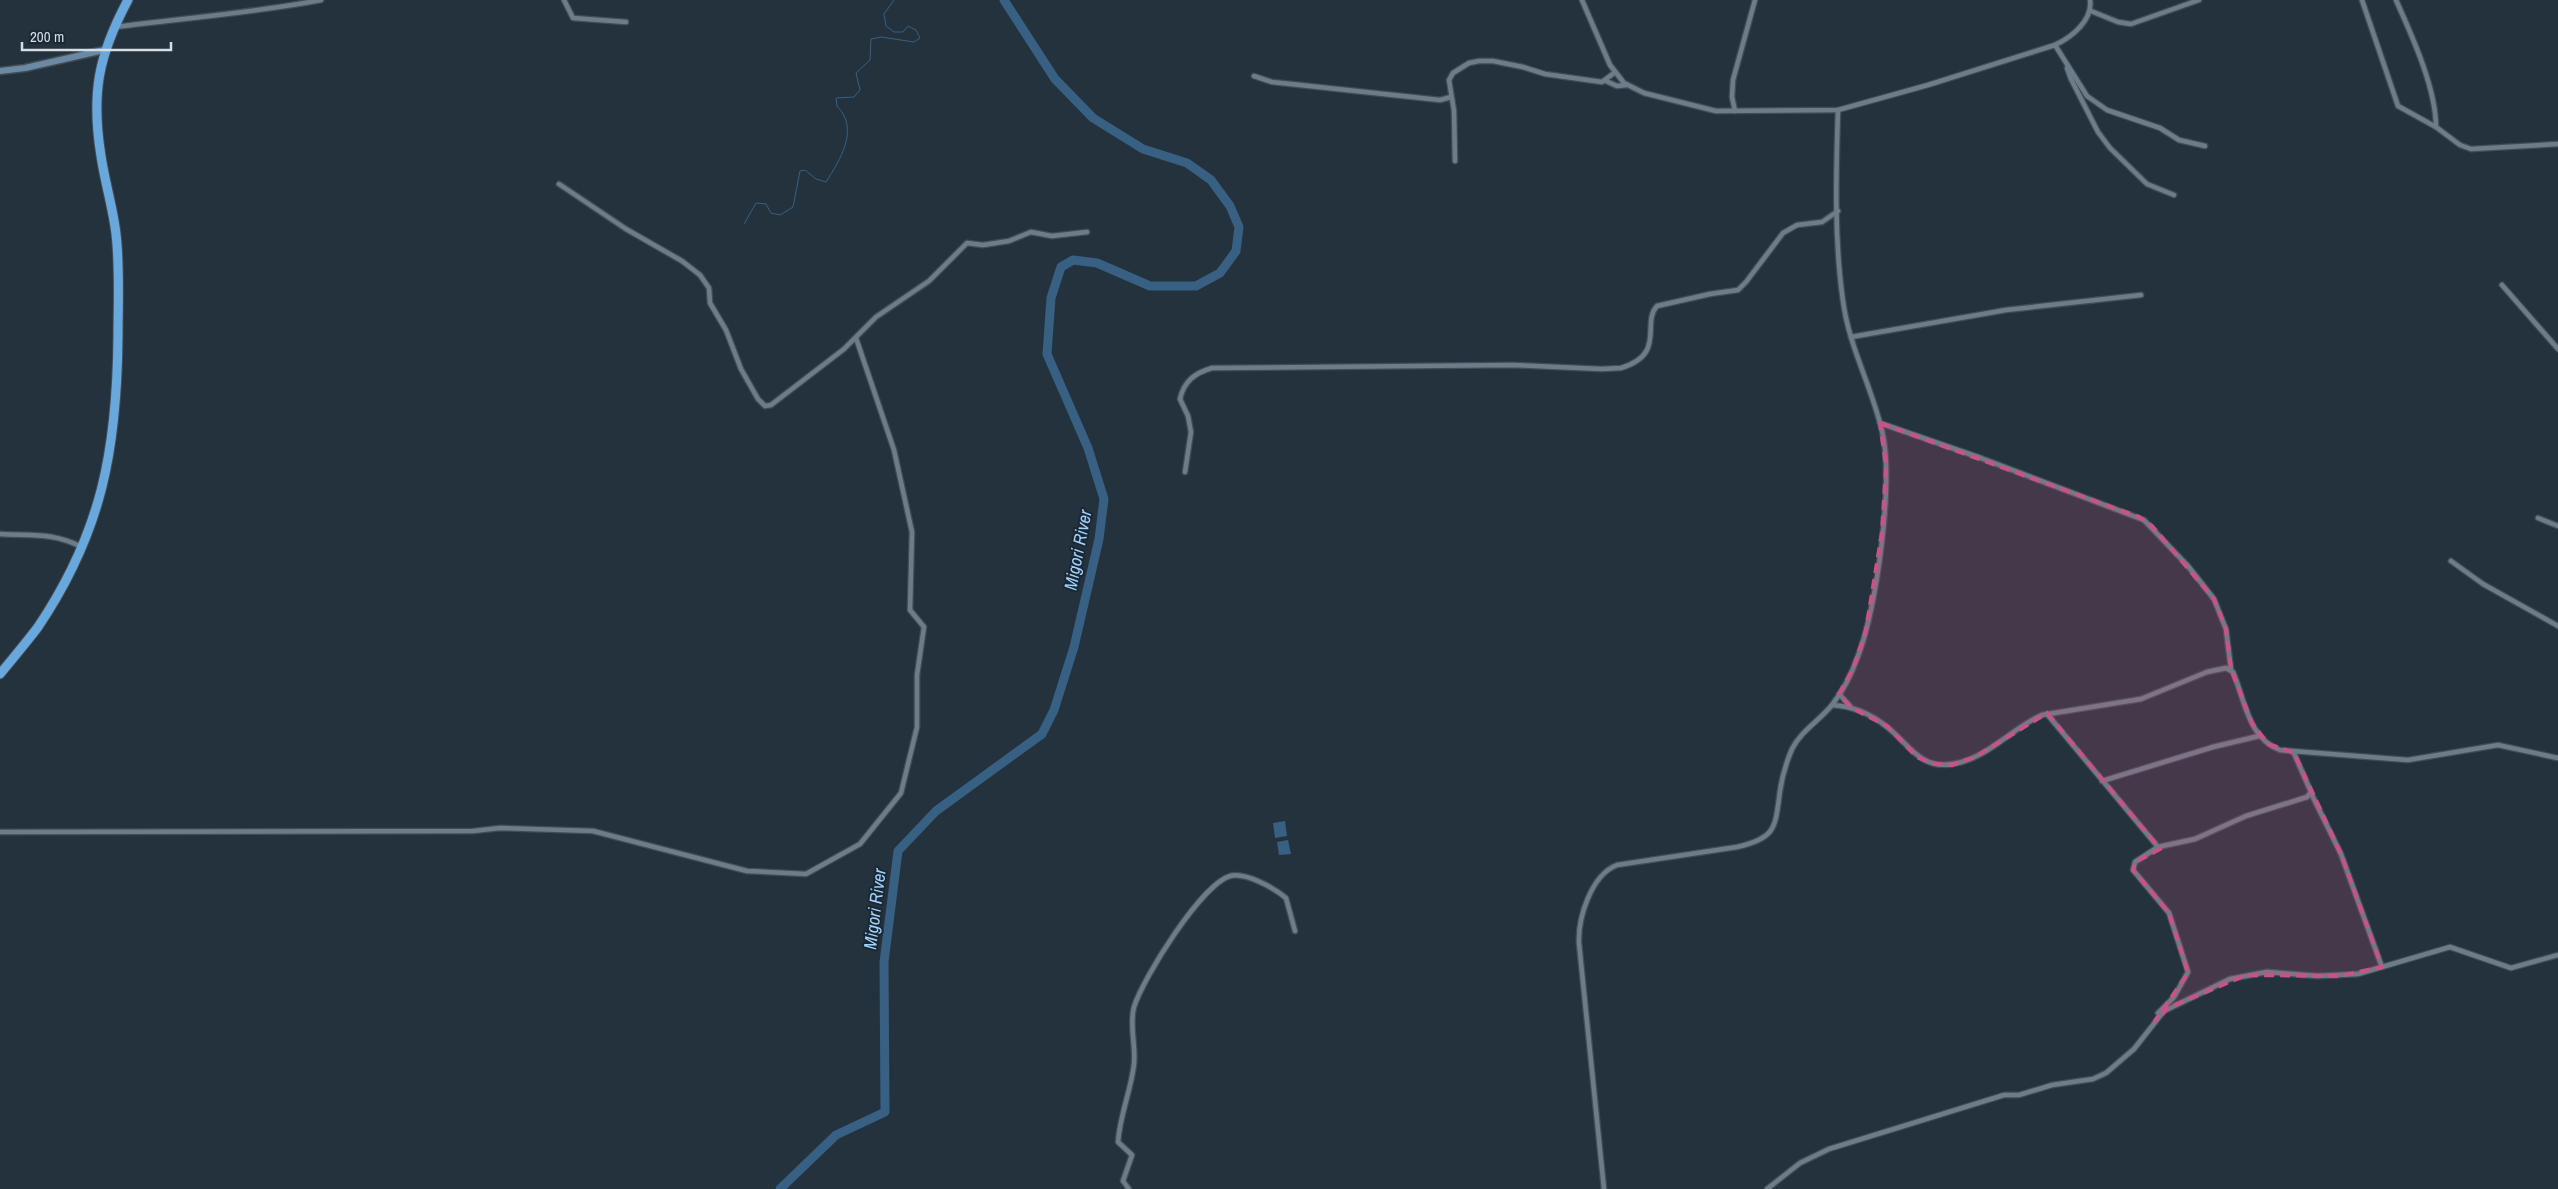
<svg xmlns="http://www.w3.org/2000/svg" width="2558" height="1189" font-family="'Archivo Narrow',sans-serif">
<rect width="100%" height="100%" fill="#24323e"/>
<g fill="#376082">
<path d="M1285,821L1287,836L1275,838L1273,823Z"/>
<path d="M1288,840L1291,854L1279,855L1277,842Z"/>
</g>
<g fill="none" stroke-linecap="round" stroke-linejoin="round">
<path stroke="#376082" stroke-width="1" d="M744,224L756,203L766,204L771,213L780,215L793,207L800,171L805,170L816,179L826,182C840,160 860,129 837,106L836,98L854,97L860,90L856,73L870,60L871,39L881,37L914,42L920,38L916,30L908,26L903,32H894L886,26L884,14L894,0"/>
<path stroke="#376082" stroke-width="9" d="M780,1189L836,1135L885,1112L884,962L898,851L936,811L1042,734L1054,710L1074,647L1099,539L1104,499L1088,448L1047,354L1051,298L1061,267L1073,260L1097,263L1150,286H1196L1220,273L1236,251L1239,227L1230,206L1211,180L1187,163L1143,149L1093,118L1055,79L1004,0"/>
<defs>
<g id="street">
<path d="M564,0L573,18L626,22"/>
<path d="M1582,0L1610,65L1624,83L1644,93L1716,111L1838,110L1928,85L2055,45C2072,37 2093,20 2090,0"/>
<path d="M2362,0L2398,106L2436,127L2460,145L2471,149L2558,144"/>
<path d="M2396,0C2412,36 2436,88 2436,127"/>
<path d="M2091,11L2118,22L2131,24L2199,0"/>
<path d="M115,27C184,18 253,13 321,0"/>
<path d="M2055,45L2087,96L2107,110L2160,128L2179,140L2205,146"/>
<path d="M2067,68L2071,79L2098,132L2110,148L2147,184L2174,195"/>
<path d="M1254,76L1272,82L1440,100L1451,97"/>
<path d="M1606,81L1617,86L1627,85"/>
<path d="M1735,111L1732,97L1733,80L1755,0"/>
<path d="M1455,161L1454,111L1449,80L1453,73L1469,63L1479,61H1493L1523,67L1545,74L1602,82L1614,73"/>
<path d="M559,184L626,229L682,261L700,275L709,288L710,303L726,330L741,369L758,399L765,406L771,405L844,349L876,317L929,281L967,243L983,245L1009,241L1031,232L1052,236L1087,232"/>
<path d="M2502,285L2558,349"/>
<path d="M1851,337L2006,310L2141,295"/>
<path d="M1880,423L1981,458L2144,520L2188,566L2214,599L2226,629L2231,669"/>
<path d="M1185,472L1191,432L1188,416L1180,399C1184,381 1195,373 1212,368L1512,365L1602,369L1621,368C1667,354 1641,323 1657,306L1710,294L1738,290L1746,282L1783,233L1797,225L1822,222L1838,211"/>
<path d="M2538,518L2558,526"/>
<path d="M0,534C32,536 52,532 82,547"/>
<path d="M2451,561L2483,584L2558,626"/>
<path d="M1839,694L1850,706"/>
<path d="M1832,705C1852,706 1871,714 1887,727C1909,744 1920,770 1953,764C1987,759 2012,728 2042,715L2141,699L2207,672L2226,668L2233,672C2245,700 2248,738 2280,750L2408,760L2498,745L2558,758"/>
<path d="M2047,714L2158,847L2135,862L2133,870L2169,913L2188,972L2174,997L2158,1013"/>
<path d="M2102,781L2213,747L2259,736"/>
<path d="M2311,793L2341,854L2382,967"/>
<path d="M0,832L473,831L500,828L593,831L747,871L806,874L860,844L901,793L917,727V675L924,627L910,610L912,532L894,450L856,338"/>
<path d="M2158,847L2195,839L2246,816L2307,797L2311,792L2294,753"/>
<path d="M1129,1189L1123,1181L1132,1155L1118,1142C1120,1114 1131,1091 1134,1064C1136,1045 1129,1025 1134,1007C1143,978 1201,885 1230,876C1246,872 1274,888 1286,898L1295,931"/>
<path d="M1604,1189L1579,943C1578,918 1591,875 1617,865L1737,847C1777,838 1775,827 1780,791C1782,777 1786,763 1792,749C1801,731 1819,721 1832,705C1843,691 1852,673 1858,656C1877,607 1894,481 1882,431C1872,387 1849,347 1843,301C1834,239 1836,173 1838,110"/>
<path d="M1767,1189L1800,1163L1829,1149L2004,1095H2019L2052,1085L2093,1079L2106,1073L2134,1049L2164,1011L2230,979L2267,972L2317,976L2358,974L2450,947L2511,968L2558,955"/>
</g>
<path id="secondary" d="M0,71L25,68L104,50"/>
<path id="highway" d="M0,674C13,658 26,643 38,627C102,532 117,449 118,336C118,303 120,268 116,234C113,208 105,183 101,156C91,94 98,56 128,0"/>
</defs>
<use href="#street" stroke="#414d56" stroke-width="7"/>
<use href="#secondary" stroke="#414d56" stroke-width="9"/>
<use href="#highway" stroke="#414d56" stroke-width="11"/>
<use href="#street" stroke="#6c7c89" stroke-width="4.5"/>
<use href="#secondary" stroke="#6b89a2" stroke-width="6"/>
<use href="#highway" stroke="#68a8dc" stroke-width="9"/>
</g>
<path fill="#c85384" fill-opacity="0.2" stroke="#c85384" stroke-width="4" stroke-dasharray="10 6" stroke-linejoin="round" d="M1880,423L2139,517L2152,526L2214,599L2226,629L2231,669L2252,723L2268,744L2294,753L2341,854L2382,967L2340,976L2246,975L2168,1008L2155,1021L2188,973L2169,913L2133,870L2135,862L2160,849L2047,713L1975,757L1952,765L1934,764L1917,757L1887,726L1850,707L1839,694L1853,669L1866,630L1882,532L1886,466Z"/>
<g text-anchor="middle" stroke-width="4" stroke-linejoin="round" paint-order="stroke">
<g font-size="18" font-style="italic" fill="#9fd3fe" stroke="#1b2833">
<text transform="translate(1078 550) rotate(-79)" y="6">Migori River</text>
<text transform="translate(875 909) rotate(-83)" y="6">Migori River</text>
</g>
</g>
<path d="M22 42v8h149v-8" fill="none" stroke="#d5dee5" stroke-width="2.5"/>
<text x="30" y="42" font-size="15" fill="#d5dee5" stroke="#1b2833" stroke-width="4" paint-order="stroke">200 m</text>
</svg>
